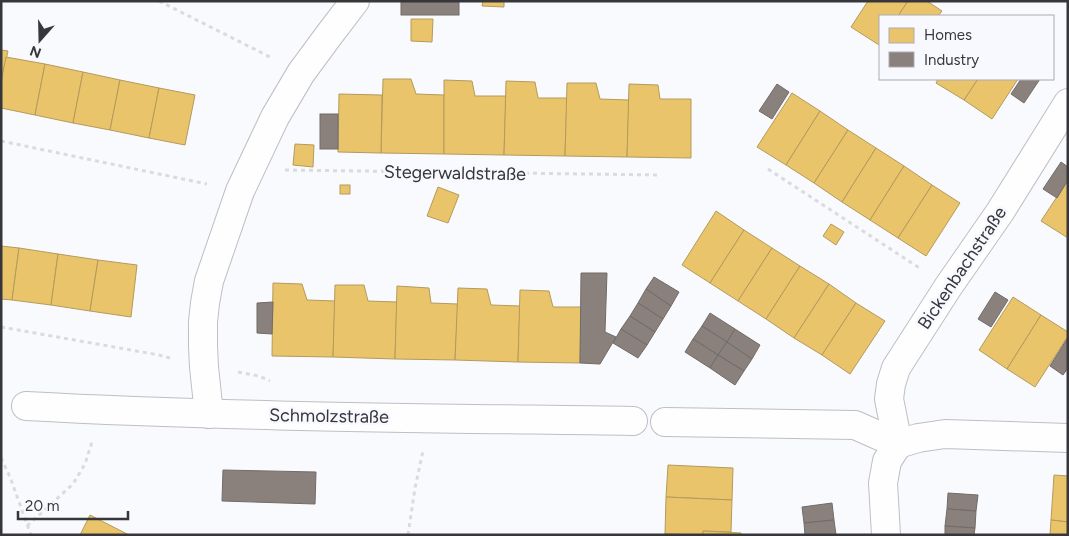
<svg xmlns="http://www.w3.org/2000/svg" width="1069" height="536" font-family="Figtree,sans-serif">
<rect width="100%" height="100%" fill="#f9fafe"/>
<g fill="#e9c46a" stroke="#b49a5c">
<path d="M483,1H504V7L482,6Z"/>
<path d="M868,1H908L898,16H880V44L879,45L851,27Z"/>
<path d="M908,1H927L942,11L938,16H898Z"/>
<path d="M411,19H433L432,42L411,41Z"/>
<path d="M1,50L8,51L1,82Z"/>
<path d="M6,57L45,64L35,115L1,108V82Z"/>
<path d="M45,64L83,72L73,123L35,115Z"/>
<path d="M83,72L120,80L110,130L73,123Z"/>
<path d="M383,79H411L416,94L444,95V154L381,153Z"/>
<path d="M938,79H978L964,100L936,83Z"/>
<path d="M978,79H1018L992,119L964,100Z"/>
<path d="M120,80L159,88L149,138L110,130Z"/>
<path d="M444,80L472,81L475,96H506L504,155L444,154Z"/>
<path d="M506,81L535,82L538,98H567L565,156L504,155Z"/>
<path d="M567,83H596L600,99L629,100L627,157L565,156Z"/>
<path d="M629,84L658,85L660,99H691V158L627,157Z"/>
<path d="M159,88L195,95L185,145L149,138Z"/>
<path d="M792,93L820,111L786,165L757,147Z"/>
<path d="M339,94L382,95L381,153L338,152Z"/>
<path d="M820,111L848,130L814,183L786,165Z"/>
<path d="M848,130L876,148L842,202L814,183Z"/>
<path d="M295,144L314,145L313,167L293,165Z"/>
<path d="M876,148L904,166L870,220L842,202Z"/>
<path d="M904,166L932,185L898,238L870,220Z"/>
<path d="M1068,180V238L1041,221Z"/>
<rect x="340" y="185" width="10" height="9"/>
<path d="M932,185L960,203L926,256L898,238Z"/>
<path d="M438,187L459,195L448,223L427,216Z"/>
<path d="M716,211L744,230L710,283L682,265Z"/>
<path d="M831,224L844,232L836,245L823,236Z"/>
<path d="M744,230L772,248L738,301L710,283Z"/>
<path d="M1,246L19,248L12,300L1,299Z"/>
<path d="M19,248L58,254L51,305L12,300Z"/>
<path d="M772,248L800,266L766,319L738,301Z"/>
<path d="M58,254L98,260L90,311L51,305Z"/>
<path d="M98,260L137,265L131,317L90,311Z"/>
<path d="M800,266L829,284L794,338L766,319Z"/>
<path d="M273,283L302,284L307,300L335,301L333,357L272,356Z"/>
<path d="M829,284L856,303L822,355L794,338Z"/>
<path d="M335,285H364L368,301L397,302L395,359L333,357Z"/>
<path d="M397,286L429,288L431,303L458,304L455,360L395,359Z"/>
<path d="M458,288L487,289L491,305L520,306L518,362L455,360Z"/>
<path d="M520,290L549,291L553,307H581L580,363L518,362Z"/>
<path d="M1013,297L1041,315L1007,369L979,350Z"/>
<path d="M856,303L885,321L850,374L822,355Z"/>
<path d="M1041,315L1068,332V336L1035,387L1007,369Z"/>
<path d="M668,465L733,468L732,500L666,497Z"/>
<path d="M1054,475L1068,476V522L1051,520Z"/>
<path d="M666,497L732,500L731,532L703,531V535L665,534Z"/>
<path d="M90,515L129,535H80Z"/>
<path d="M1051,520L1068,522V535H1050Z"/>
<path d="M703,531L741,533V535H703Z"/>
</g>
<g fill="#8a817c" stroke="#716b68">
<rect x="401" y="1" width="58" height="14"/>
<path d="M1021,79H1040L1024,103L1011,94Z"/>
<path d="M777,84L789,92L772,119L759,111Z"/>
<rect x="320" y="114" width="18" height="35"/>
<path d="M1061,162L1068,167V180L1057,198L1043,189Z"/>
<path d="M581,273H607L605,332L616,337L600,364L580,363Z"/>
<path d="M654,277L679,292L671,306L646,289Z"/>
<path d="M646,289L671,306L663,319L638,303Z"/>
<path d="M995,292L1008,300L991,327L978,319Z"/>
<path d="M273,302L272,334L257,333V303Z"/>
<path d="M638,303L663,319L655,332L630,316Z"/>
<path d="M710,313L735,329L727,342L702,326Z"/>
<path d="M630,316L655,332L647,345L621,329Z"/>
<path d="M702,326L727,342L718,355L693,339Z"/>
<path d="M621,329L647,345L638,358L613,343Z"/>
<path d="M735,329L760,345L752,359L727,342Z"/>
<path d="M693,339L718,355L710,368L685,352Z"/>
<path d="M1067,339L1068,368L1063,375L1050,366Z"/>
<path d="M727,342L752,359L744,371L718,355Z"/>
<path d="M718,355L744,371L735,385L710,368Z"/>
<path d="M223,470L316,472L315,504L222,501Z"/>
<path d="M948,493L978,495L976,511L947,509Z"/>
<path d="M832,503L834,520L804,523L802,507Z"/>
<path d="M947,509L976,511L975,528L945,526Z"/>
<path d="M834,520L836,535H805L804,523Z"/>
<path d="M945,526L975,528L974,535H945Z"/>
</g>
<g fill="none" stroke-linecap="round" stroke-linejoin="round">
<defs>
<g id="minor">
<path d="M26,406C228,417 430,418 633,421"/>
<path d="M209,414L204,367L203,346V322L205,303L209,281L240,191L275,117L301,73L329,35L355,1"/>
<path d="M665,422L855,425L898,444"/>
<path d="M898,444L889,399L891,384L896,368L948,287L1000,212L1068,103"/>
<path d="M898,444L918,438L945,434L1068,438"/>
<path d="M886,535L883,483L887,461L898,444"/>
</g>
</defs>
<use href="#minor" stroke="#bfbfc3" stroke-width="30"/>
<g stroke="#dadbdb" stroke-width="3" stroke-dasharray="4 4" stroke-linecap="butt">
<path d="M159,1L272,58"/>
<path d="M1,141L207,184"/>
<path d="M768,169L921,269"/>
<path d="M285,170L660,175"/>
<path d="M1,327L159,355L170,358"/>
<path d="M238,372L259,376L270,381"/>
<path d="M1,458L10,477L31,535"/>
<path d="M27,526L73,484L85,464L92,442"/>
<path d="M408,535L415,488L423,451"/>
</g>
<use href="#minor" stroke="#fefeff" stroke-width="28"/>
</g>
<g text-anchor="middle" stroke-width="5" stroke-linejoin="round" paint-order="stroke">
<g font-size="18" fill="#37373b" stroke="#f8f9ff">
<text transform="translate(455 173) rotate(1)" y="6">Stegerwaldstraße</text>
<text transform="translate(962 268) rotate(-56)" y="6">Bickenbachstraße</text>
<text transform="translate(329 416) rotate(1)" y="6">Schmolzstraße</text>
</g>
</g>
<rect width="1069" height="536" fill="none" stroke="#37373b" stroke-width="5"/>
<rect x="879" y="15" width="175" height="65" fill="#f8f9ff" stroke="#ababb1"/>
<rect x="889" y="28" width="25" height="15" fill="#e9c46a" stroke="#ababb1"/>
<text x="924" y="40" font-size="15" fill="#37373b">Homes</text>
<rect x="889" y="52" width="25" height="15" fill="#8a817c" stroke="#ababb1"/>
<text x="924" y="65" font-size="15" fill="#37373b">Industry</text>
<g transform="translate(40 40) rotate(200)" stroke="#f8f9ff" stroke-width="4" paint-order="stroke">
<path d="M0-4L9 19L0 12L-9 19Z" fill="#37373b"/>
<text y="-8" font-size="14" font-weight="bold" text-anchor="middle" fill="#37373b">N</text>
</g>
<path d="M18 511v8h110v-8" fill="none" stroke="#37373b" stroke-width="2.5"/>
<text x="25" y="511" font-size="15" fill="#37373b" stroke="#f8f9ff" stroke-width="4" paint-order="stroke">20 m</text>
</svg>
